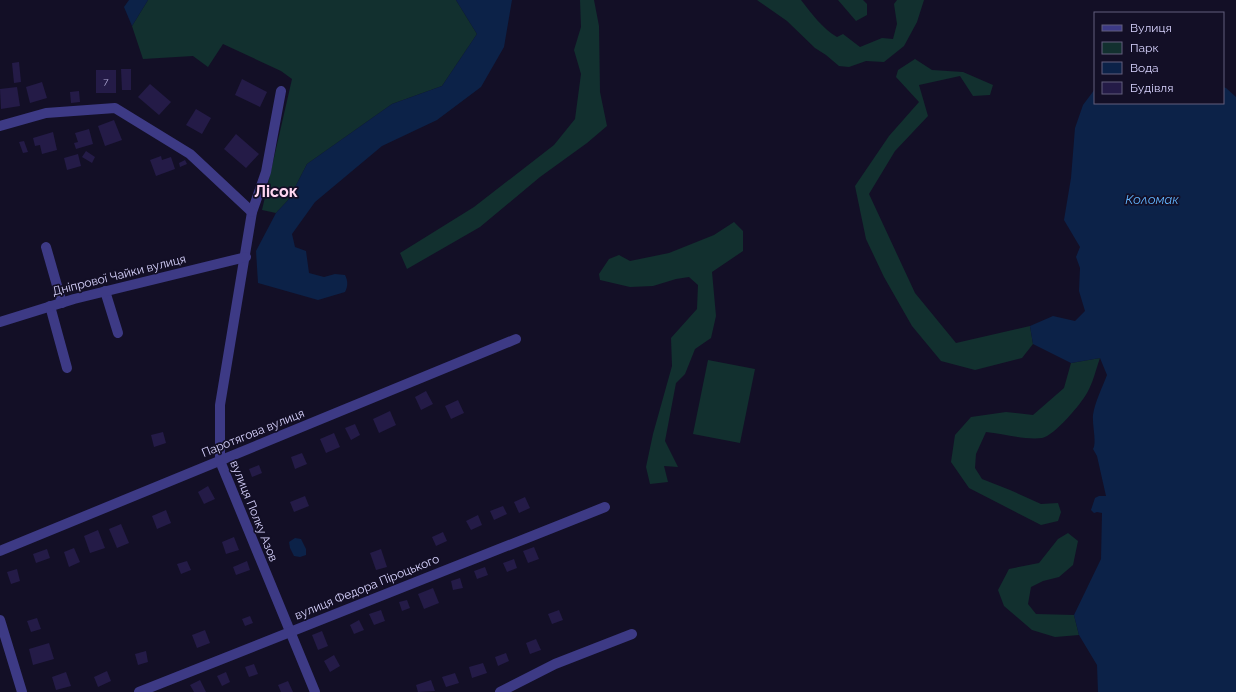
<svg xmlns="http://www.w3.org/2000/svg" width="1236" height="692" font-family="Raleway,sans-serif">
<rect width="100%" height="100%" fill="#130f26"/>
<g fill="#12302f">
<path d="M148,0H456L477,34L442,86L392,104L307,164L289,199L276,213L262,210L292,79L281,71L223,44L208,67L193,56L143,59L132,26Z"/>
<path d="M580,0H594L599,26L600,92L607,126L587,143L540,177L480,227L407,269L400,253L474,207L554,145L575,119L581,74L574,50L581,27Z"/>
<path d="M757,0H801C812,14 822,28 837,37L843,34L860,47L882,38L893,39L897,24L894,4L897,0H924L917,22L904,46L884,62L866,61L849,67L839,66L826,55L815,48L787,21Z"/>
<path d="M838,0H863L867,4V15L856,21Z"/>
<path d="M915,59L932,70L963,72L993,85L990,95L973,96L960,76L919,85L928,116L895,151L869,194L915,293L956,343L1030,326L1033,344L1022,358L975,370L941,361L912,326L884,277L866,239L855,186L889,136L919,102L896,77L898,70Z"/>
<path d="M734,222L743,231V251L712,272L716,316L711,338L695,349L685,374L676,383L665,441L678,467L664,466L668,482L650,484L646,467L653,434L672,366L671,338L697,309L698,285L689,277L676,279L653,286L630,287L600,280L599,274L609,259L619,255L630,261L669,253L714,235Z"/>
<path d="M1100,358C1096,369 1093,383 1087,393C1081,404 1054,436 1042,438C1025,440 1004,434 986,432L976,454L975,468L982,479L1010,490L1041,504L1058,503L1061,512L1058,521L1041,525L969,488L951,462L955,435L971,417L1006,412L1033,415L1064,388L1071,363Z"/>
<path d="M708,360L755,369L740,443L693,434Z"/>
<path d="M1068,533L1078,541L1073,565L1059,577L1043,581L1031,587L1028,604L1036,614L1074,615L1079,635L1055,637L1032,630L1004,606L998,590L1009,569L1039,563L1058,539Z"/>
</g>
<g fill="#0c2248">
<path d="M129,0H148L132,26L124,7Z"/>
<path d="M456,0H512L504,47L481,87L437,120L382,146L315,202L292,234L295,247L306,251L309,273L324,277L335,274L345,275C348,281 348,286 345,292L318,300L258,283L256,251L276,213L289,199L307,164L392,104L442,86L477,34Z"/>
<path d="M1223,87L1226,88L1236,97V692H1098L1097,665L1079,635L1074,615L1101,559L1102,513L1097,512L1094,513L1091,510L1095,498L1099,496H1106L1097,456L1093,449C1097,442 1092,425 1093,415C1095,402 1102,388 1107,375L1100,358L1071,363L1033,344L1030,326L1053,316L1075,321L1085,311L1079,291L1080,268L1076,257L1080,247L1064,220L1071,178L1075,128L1083,105L1095,89V103H1223Z"/>
<path d="M295,538L301,539L306,549V555L300,557L294,556L290,548L289,542Z"/>
</g>
<g fill="#241b47">
<path d="M19,62L21,82L14,83L12,63Z"/>
<path d="M121,69H131V90H122Z"/>
<rect x="96" y="70" width="20" height="23"/>
<path d="M242,79L267,92L260,107L235,95Z"/>
<path d="M42,82L47,98L30,103L26,87Z"/>
<path d="M150,84L171,102L159,115L138,97Z"/>
<path d="M17,87L20,106L1,109L0,89Z"/>
<path d="M79,91L80,102L71,103L70,92Z"/>
<path d="M196,109L211,118L202,134L186,125Z"/>
<path d="M114,120L122,140L105,146L98,126Z"/>
<path d="M89,129L93,144L76,149L74,143L78,142L75,133Z"/>
<path d="M53,132L57,150L42,154L40,145L35,146L33,138Z"/>
<path d="M236,134L259,154L246,168L224,149Z"/>
<path d="M24,141L28,152L23,153L19,142Z"/>
<path d="M86,151L95,157L92,163L82,157Z"/>
<path d="M78,154L81,166L67,170L64,158Z"/>
<path d="M161,156L162,160L171,157L175,169L156,176L150,160Z"/>
<path d="M185,160L187,164L180,167L179,163Z"/>
<path d="M426,391L433,404L421,410L415,397Z"/>
<path d="M458,400L464,413L451,419L445,406Z"/>
<path d="M390,411L396,425L379,433L373,419Z"/>
<path d="M355,424L360,435L351,440L345,428Z"/>
<path d="M163,432L166,443L154,447L151,435Z"/>
<path d="M334,433L340,447L326,453L320,439Z"/>
<path d="M302,453L307,464L295,469L291,457Z"/>
<path d="M259,465L262,473L252,477L249,469Z"/>
<path d="M208,486L215,499L204,504L198,492Z"/>
<path d="M305,496L309,506L294,512L290,502Z"/>
<path d="M525,497L530,508L519,513L514,502Z"/>
<path d="M503,506L507,514L494,520L490,511Z"/>
<path d="M166,510L171,523L157,529L152,516Z"/>
<path d="M478,515L482,525L471,530L466,521Z"/>
<path d="M121,524L129,543L117,548L109,529Z"/>
<path d="M98,530L105,548L90,553L84,536Z"/>
<path d="M443,532L447,541L436,546L432,537Z"/>
<path d="M234,537L239,550L226,554L222,542Z"/>
<path d="M534,547L539,559L528,563L523,551Z"/>
<path d="M74,548L80,562L69,567L64,552Z"/>
<path d="M47,549L50,558L36,563L33,554Z"/>
<path d="M381,549L387,567L376,570L370,553Z"/>
<path d="M514,559L517,568L507,572L503,563Z"/>
<path d="M187,561L191,570L181,574L177,564Z"/>
<path d="M247,561L250,570L236,575L233,567Z"/>
<path d="M485,567L488,575L477,579L474,571Z"/>
<path d="M17,569L20,581L11,584L7,572Z"/>
<path d="M460,578L463,588L453,590L451,581Z"/>
<path d="M433,588L439,603L424,609L418,594Z"/>
<path d="M407,600L410,608L402,611L399,602Z"/>
<path d="M381,610L385,621L374,625L369,614Z"/>
<path d="M559,610L563,620L552,624L548,614Z"/>
<path d="M250,616L253,623L245,626L242,619Z"/>
<path d="M37,618L41,629L31,632L27,621Z"/>
<path d="M359,620L364,630L354,634L350,625Z"/>
<path d="M205,630L210,643L197,648L192,635Z"/>
<path d="M322,631L328,646L318,650L312,635Z"/>
<path d="M536,639L541,650L530,654L526,643Z"/>
<path d="M49,643L54,659L33,665L29,649Z"/>
<path d="M146,651L148,662L138,665L135,654Z"/>
<path d="M506,653L509,661L498,666L495,657Z"/>
<path d="M334,655L340,666L330,672L324,661Z"/>
<path d="M483,663L487,673L472,678L469,667Z"/>
<path d="M254,664L258,674L249,677L245,667Z"/>
<path d="M107,671L111,681L98,687L94,677Z"/>
<path d="M66,672L71,686L56,690L52,677Z"/>
<path d="M226,672L230,682L222,686L217,676Z"/>
<path d="M455,673L459,683L446,687L442,677Z"/>
<path d="M200,680L206,692H194L190,685Z"/>
<path d="M431,680L435,691L418,692L416,685Z"/>
<path d="M288,681L293,692H281L278,685Z"/>
</g>
<g fill="none" stroke-linecap="round" stroke-linejoin="round">
<g stroke="#3d3a85" stroke-width="10">
<path d="M281,91L266,172L252,212L220,405V461L315,692"/>
<path d="M0,126L46,113L115,108L190,154L252,212"/>
<path d="M46,247L62,303"/>
<path d="M105,291L118,333"/>
<path d="M50,306L67,368"/>
<path d="M0,322L74,299L246,257"/>
<path d="M0,551L516,339"/>
<path d="M0,620L22,692"/>
<path d="M139,692L605,507"/>
<path d="M500,692L555,664L632,634"/>
</g>
</g>
<g text-anchor="middle" stroke-width="3.5" stroke-linejoin="round" paint-order="stroke">
<g font-size="10" fill="#aca6d1">
<text x="106" y="85">7</text>
</g>
<g font-size="12" fill="#d9d4ff" stroke="#130f26">
<text transform="translate(119 275) rotate(-14)" y="4">Дніпрової Чайки вулиця</text>
<text transform="translate(253 433) rotate(-22)" y="4">Паротягова вулиця</text>
<text transform="translate(254 511) rotate(68)" y="4">вулиця Полку Азов</text>
<text transform="translate(367 587) rotate(-22)" y="4">вулиця Федора Піроцького</text>
</g>
<g font-size="13" font-style="italic" fill="#62b6ff" stroke="#130f26">
<text x="1152" y="204">Коломак</text>
</g>
<g font-size="16" font-weight="bold" fill="#ffd6f0" stroke="#130f26">
<text x="276" y="197">Лісок</text>
</g>
</g>
<rect x="1094" y="12" width="130" height="92" fill="#130f26" stroke="#625e7d"/>
<rect x="1102" y="25" width="20" height="6" fill="#3d3a85" stroke="#625e7d"/>
<text x="1130" y="32" font-size="12" fill="#d9d4ff">Вулиця</text>
<rect x="1102" y="42" width="20" height="12" fill="#12302f" stroke="#625e7d"/>
<text x="1130" y="52" font-size="12" fill="#d9d4ff">Парк</text>
<rect x="1102" y="62" width="20" height="12" fill="#0c2248" stroke="#625e7d"/>
<text x="1130" y="72" font-size="12" fill="#d9d4ff">Вода</text>
<rect x="1102" y="82" width="20" height="12" fill="#241b47" stroke="#625e7d"/>
<text x="1130" y="92" font-size="12" fill="#d9d4ff">Будівля</text>
</svg>
